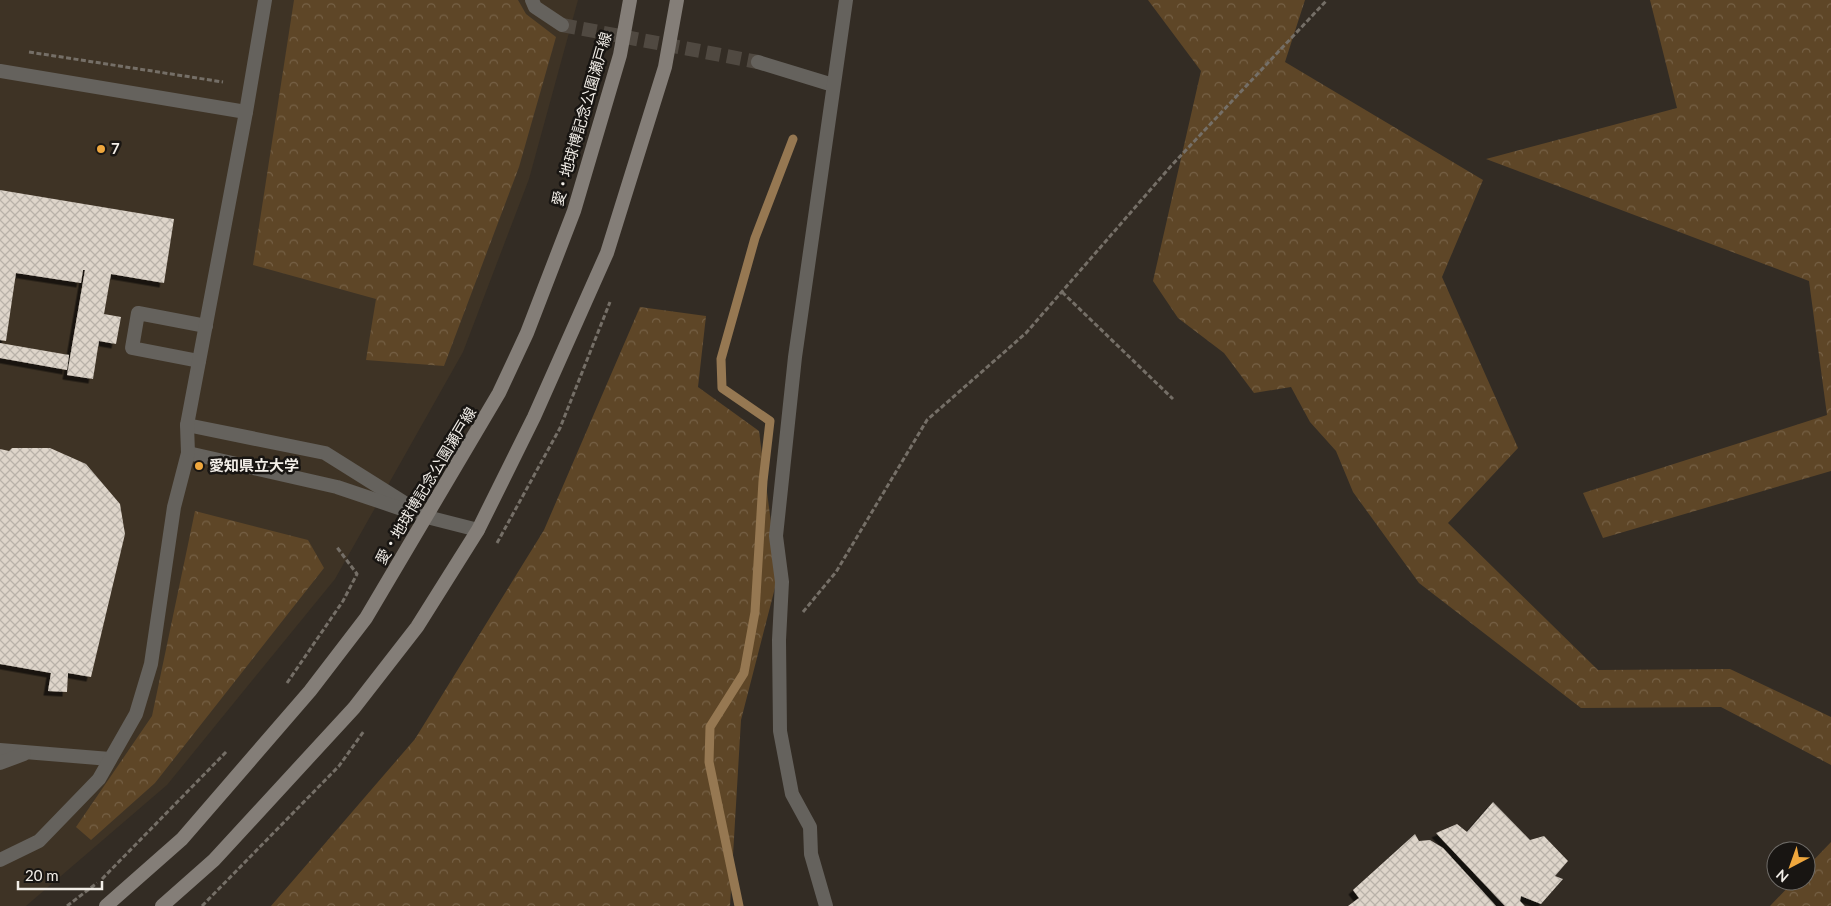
<svg xmlns="http://www.w3.org/2000/svg" width="1831" height="906" font-family="Lato,'Noto Sans JP',sans-serif">
<defs>
<pattern id="forest-crowns" width="20" height="18" patternUnits="userSpaceOnUse" patternTransform="scale(1.25)"><rect width="20" height="18" fill="#5e4627"/><path d="M2 6a3 3 0 1 1 6 0M12 15a3 3 0 1 1 6 0" fill="none" stroke="#766146"/></pattern>
<pattern id="building-cross-hatch" width="8" height="8" patternUnits="userSpaceOnUse" patternTransform="scale(1.25)"><rect width="8" height="8" fill="#ded5ca"/><path d="M0 0l8 8M0 8l8-8" fill="none" stroke="#b9b2a9"/></pattern>
<filter id="shadow"><feDropShadow dx="-4.5" dy="4.5" stdDeviation="0" flood-color="#0009"/></filter>
</defs>
<rect width="100%" height="100%" fill="#332c24"/>
<path fill="#3e3325" d="M0,0H578L529,179L463,352L335,579L167,785L26,906H0Z"/>
<g fill="url(#forest-crowns)">
<path d="M294,0H518L526,14L556,37L519,167L444,366L366,360L376,299L253,265Z"/>
<path d="M1148,0H1305L1285,62L1483,180L1442,277L1518,448L1448,523L1598,670L1730,669L1831,717V765L1721,707L1581,708L1419,583L1353,492L1336,451L1310,422L1291,387L1254,393L1224,353L1178,318L1153,281L1201,71Z"/>
<path d="M1650,0H1831V471L1603,538L1583,493L1827,415L1809,281L1486,159L1677,108Z"/>
<path d="M640,307L706,316L698,387L759,431L778,576L741,720L730,906H271L415,739L544,530Z"/>
<path d="M195,511L308,540L324,568L155,783L91,840L76,827L152,716Z"/>
<path d="M1831,842V906H1770L1794,881H1806V868Z"/>
</g>
<g fill="none" stroke-linecap="round" stroke-linejoin="round">
<path stroke="#967852" stroke-width="9" d="M739,906L709,762L710,727L744,673L755,612L763,481L770,421L722,388L721,359L755,238L793,139"/>
</g>
<g fill="url(#building-cross-hatch)" filter="url(#shadow)">
<path d="M0,190L174,219L164,283L111,274L104,314L121,317L116,344L99,341L93,379L67,375L85,270H83L81,283L16,273L6,341L0,340Z"/>
<path d="M0,343L69,355L67,370L0,358Z"/>
<path d="M12,448H50L86,464L120,504L125,534L91,677L68,673L67,692L48,691L51,673L0,664V449L9,451Z"/>
<path d="M1493,802L1530,840L1544,836L1568,861L1555,876L1563,879L1541,904L1521,896L1520,901L1525,906H1505L1436,833L1457,824L1467,832Z"/>
<path d="M1415,834L1419,841L1430,840L1443,848L1496,906H1348L1359,898L1353,890Z"/>
</g>
<g fill="none" stroke-linecap="round" stroke-linejoin="round">
<path stroke="#504941" stroke-width="14" stroke-dasharray="14 7" stroke-linecap="butt" d="M562,25L758,62"/>
<g stroke="#756f67" stroke-width="3" stroke-dasharray="5 2.5" stroke-linecap="butt">
<path d="M29,52L223,82"/>
<path d="M1062,292L1173,399"/>
<path d="M497,543L560,428L610,302"/>
<path d="M803,612L836,572L927,420L1026,333L1171,166L1327,0"/>
<path d="M287,683L343,601L357,574L336,546"/>
<path d="M102,879L227,751"/>
<path d="M67,906L97,883"/>
<path d="M202,906L339,766L364,731"/>
</g>
<g stroke="#65625d" stroke-width="14">
<path d="M0,71L246,112"/>
<path d="M199,361L132,348L138,313L206,326"/>
<path d="M187,425L325,453L427,517L478,530"/>
<path d="M188,453L337,487L405,510"/>
<path d="M0,750L110,759"/>
<path d="M0,763L24,754"/>
<path d="M0,860L39,841L99,779L136,714L151,664L174,507L188,453L187,425L246,112L265,0"/>
</g>
<g stroke="#65625d" stroke-width="14">
<path d="M532,0L535,7L562,25"/>
<path d="M758,62L833,85"/>
</g>
<path stroke="#65625d" stroke-width="14" d="M826,906L811,854L810,827L792,794L780,731L779,640L782,582L776,536L795,357L846,0"/>
<g stroke="#847e78" stroke-width="14">
<path d="M106,906L182,839L310,691L366,618L499,393L527,333L574,211L620,55L630,0"/>
<path d="M162,906L214,860L354,708L417,627L478,530L534,417L607,253L665,67L677,0"/>
</g>
</g>
<g fill="#efa73d" stroke="#181512" stroke-width="2">
<circle cx="101" cy="149" r="5"/>
<circle cx="199" cy="466" r="5"/>
</g>
<g text-anchor="middle" stroke-width="5" stroke-linejoin="round" paint-order="stroke">
<g font-size="15" fill="#f2eee8" stroke="#181512">
<text transform="translate(582 119) rotate(-74)" y="5">愛・地球博記念公園瀬戸線</text>
<text transform="translate(426 486) rotate(-59)" y="5">愛・地球博記念公園瀬戸線</text>
</g>
<g font-size="15" font-weight="bold" fill="#f2eee8" stroke="#181512" text-anchor="start">
<text x="111" y="154">7</text>
<text x="209" y="471">愛知県立大学</text>
</g>
</g>
<g transform="translate(1791 866) rotate(221)"><circle r="24" fill="#181512" stroke="#6f6c68"/>
<path d="M0-4L9 19L0 12L-9 19Z" fill="#efa73d"/>
<text y="-8" font-size="14" font-weight="bold" text-anchor="middle" fill="#f2eee8">N</text>
</g>
<path d="M18 881v8h84v-8" fill="none" stroke="#f2eee8" stroke-width="2.5"/>
<text x="25" y="881" font-size="15" fill="#f2eee8" stroke="#181512" stroke-width="4" paint-order="stroke">20 m</text>
</svg>
